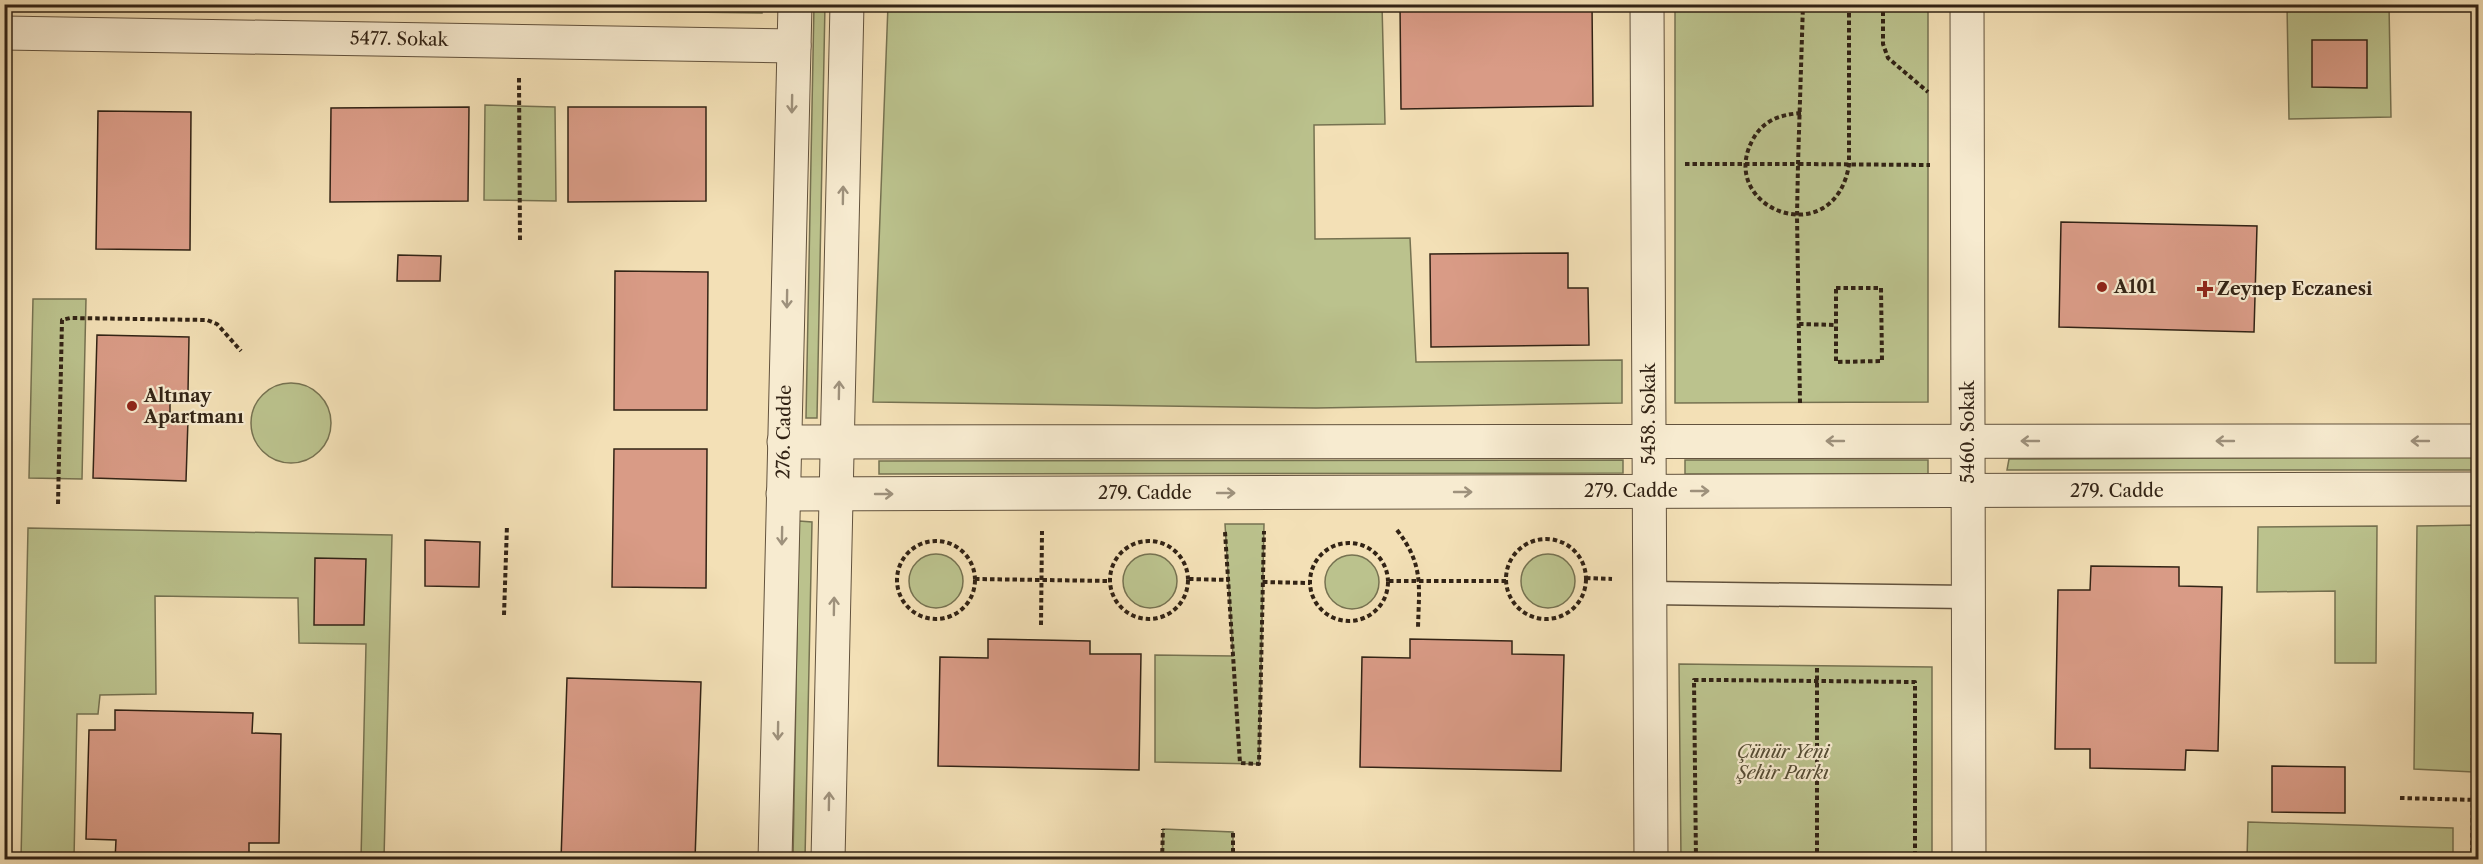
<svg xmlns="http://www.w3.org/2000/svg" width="2483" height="864" font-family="'Libre Caslon Text',serif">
<rect width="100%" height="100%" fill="#f3e0b6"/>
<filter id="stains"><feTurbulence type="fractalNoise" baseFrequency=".00333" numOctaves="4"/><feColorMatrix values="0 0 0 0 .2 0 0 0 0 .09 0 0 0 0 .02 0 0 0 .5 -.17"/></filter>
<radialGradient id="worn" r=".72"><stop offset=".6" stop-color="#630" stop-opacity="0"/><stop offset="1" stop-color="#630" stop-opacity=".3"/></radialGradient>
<g fill="#bbc28d" stroke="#767251" stroke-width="1.5">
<path d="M539,4H762V13L539,10Z"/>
<path d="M825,4L817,418H806L814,5Z"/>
<path d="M888,5H1382L1385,124L1314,125L1315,239L1410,238L1416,362L1622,360V403L1316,408L873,402Z"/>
<path d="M1675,5H1928V402L1675,403Z"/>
<path d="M2287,5H2389L2391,117L2289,119Z"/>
<path d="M485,105L555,107L556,201L484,200Z"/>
<path d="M33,299H86L82,479L29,478Z"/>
<circle cx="291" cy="423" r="40"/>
<path d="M2478,457V470H2007L2009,459Z"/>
<path d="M1623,460V473L879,474V461Z"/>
<rect x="1685" y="460" width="243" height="14"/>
<path d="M799,521L812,522L805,859L793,860Z"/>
<path d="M1225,524H1264L1259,764L1155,762V655L1233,656Z"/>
<path d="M2478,525V560L2476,566L2473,772L2414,769L2417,526Z"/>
<path d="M2377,526L2376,663H2335V591L2257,592L2258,527Z"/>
<path d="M28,528L392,535L384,859H361L366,644L299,643L298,598L155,596L156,694L100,695L98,714H77L74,859L21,860Z"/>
<circle cx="1548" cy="581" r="27"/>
<circle cx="1150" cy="581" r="27"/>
<circle cx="936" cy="581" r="27"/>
<circle cx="1352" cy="582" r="27"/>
<path d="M1679,664L1932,667V859H1681Z"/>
<path d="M2248,822L2453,828V859H2247Z"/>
<path d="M1163,829L1233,832V859H1162Z"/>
</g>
<g fill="#d99b86" stroke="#322315" stroke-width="1.5">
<path d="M1400,4H1592L1593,106L1401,109Z"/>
<path d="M2312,40H2367V88L2312,87Z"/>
<path d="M469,107L468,201L330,202L331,108Z"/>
<path d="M568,107H706V201L568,202Z"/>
<path d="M98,111L191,112L190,250L96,249Z"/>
<path d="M2061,222L2257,226L2254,332L2059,327Z"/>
<path d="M1568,253V288H1588L1589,345L1431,347L1430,254Z"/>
<path d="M398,255L441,256L440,281H397Z"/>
<path d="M615,271L708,272L707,410H614Z"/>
<path d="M97,335L189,337L188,392H170V419H188L186,481L93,478Z"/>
<path d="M614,449H707L706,588L612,587Z"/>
<path d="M425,540L480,542L479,587L425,586Z"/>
<path d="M315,558L366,559L364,625H314Z"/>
<path d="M2091,566L2179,567V586L2222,587L2218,751L2186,750L2185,770L2090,768V749H2055L2058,590H2090Z"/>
<path d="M988,639L1090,641V654H1141L1139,770L938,766L940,657L988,658Z"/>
<path d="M1410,639L1512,641V654L1564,655L1561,771L1360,767L1362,657L1410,658Z"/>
<path d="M567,678L701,682L695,860H561Z"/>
<path d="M115,710L253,713L252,733L281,734L279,843H249V860H115L116,840L86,839L89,730H115Z"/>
<path d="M2272,766L2345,767V813L2272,812Z"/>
</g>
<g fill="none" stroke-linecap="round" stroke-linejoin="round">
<defs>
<path id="lane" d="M1650,593L1968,597"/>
<g id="street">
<path d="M1647,4L1651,860"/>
<path d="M1967,4L1969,860"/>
<path d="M4,33L794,46"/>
<path d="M784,442L2478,441"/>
<path d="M783,494L2478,489"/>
<path d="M775,860L795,4"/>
<path d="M828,860L847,4"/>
</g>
</defs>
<use href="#lane" stroke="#62523d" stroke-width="25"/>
<use href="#street" stroke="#62523d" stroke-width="35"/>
<g stroke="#322315" stroke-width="4" stroke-dasharray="4.5 3" stroke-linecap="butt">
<path d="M1883,4V44L1888,58L1928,92"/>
<path d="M519,78L520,242"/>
<path d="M1801,113C1779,115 1763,120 1752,141C1717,209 1834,254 1849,165V4"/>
<path d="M1685,164H1798L1803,4"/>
<path d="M1836,288H1881L1882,361L1836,362Z"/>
<path d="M1799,324L1836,325"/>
<path d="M1800,403L1797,216L1798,164L1930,165"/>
<path d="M58,504L62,320L70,318L207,320L217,324L241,351"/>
<path d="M1397,530C1424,565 1419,586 1418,628"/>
<path d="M1225,532L1240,763L1259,764L1264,531"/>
<circle cx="1546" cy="579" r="40"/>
<circle cx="1149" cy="580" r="39"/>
<circle cx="936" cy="580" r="39"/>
<circle cx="1349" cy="582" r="39"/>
<path d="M1586,578L1612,579"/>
<path d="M975,579L1110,581"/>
<path d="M1189,579L1229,580"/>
<path d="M1389,581H1507"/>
<path d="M1263,582L1310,583"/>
<path d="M504,615L507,525"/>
<path d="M1041,625L1042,531"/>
<path d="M2400,798L2478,800"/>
<path d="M1162,860L1163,829"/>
<path d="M1233,860V832"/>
<path d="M1696,860L1694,680H1719L1915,682V860"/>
<path d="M1817,860V666"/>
<path d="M2472,860L2476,566L2478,560"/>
</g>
<use href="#lane" stroke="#f7ebd0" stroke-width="22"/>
<use href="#street" stroke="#f7ebd0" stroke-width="33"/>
</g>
<defs><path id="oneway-shaft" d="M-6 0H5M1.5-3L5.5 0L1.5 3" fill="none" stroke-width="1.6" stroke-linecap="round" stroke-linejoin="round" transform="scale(1.5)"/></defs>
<g stroke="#9e917c">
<use href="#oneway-shaft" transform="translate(792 104) rotate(91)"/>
<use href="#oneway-shaft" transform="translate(843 195) rotate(-89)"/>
<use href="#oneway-shaft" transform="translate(787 299) rotate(91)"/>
<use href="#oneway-shaft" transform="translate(839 390) rotate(-89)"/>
<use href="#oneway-shaft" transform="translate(1835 441) rotate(-180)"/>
<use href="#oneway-shaft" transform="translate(2030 441) rotate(180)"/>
<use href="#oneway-shaft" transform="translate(2225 441) rotate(180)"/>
<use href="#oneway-shaft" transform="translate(2420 441) rotate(180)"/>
<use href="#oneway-shaft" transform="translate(1700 491)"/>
<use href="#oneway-shaft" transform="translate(1463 492)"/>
<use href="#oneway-shaft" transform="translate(1226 493)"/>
<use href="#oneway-shaft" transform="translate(884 494)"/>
<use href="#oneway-shaft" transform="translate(782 536) rotate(91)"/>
<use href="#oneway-shaft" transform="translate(834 606) rotate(-89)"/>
<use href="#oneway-shaft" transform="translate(778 731) rotate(91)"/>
<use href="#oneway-shaft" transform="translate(829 801) rotate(-89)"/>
</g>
<g fill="#8f2418" stroke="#f7ebd0" stroke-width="2">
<circle cx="2102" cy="287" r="6"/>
<path d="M2202 280h6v6h6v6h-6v6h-6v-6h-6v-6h6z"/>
<circle cx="132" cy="406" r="6"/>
</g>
<g text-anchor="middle" stroke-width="4.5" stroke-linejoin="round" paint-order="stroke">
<g font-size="18" fill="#322315" stroke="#f7ebd0">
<text transform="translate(399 39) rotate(1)" y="6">5477. Sokak</text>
<text transform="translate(1649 414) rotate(-90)" y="6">5458. Sokak</text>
<text transform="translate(784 432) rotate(-89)" y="6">276. Cadde</text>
<text transform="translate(1968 432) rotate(-90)" y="6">5460. Sokak</text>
<text x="1631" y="497">279. Cadde</text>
<text x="2117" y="497">279. Cadde</text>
<text x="1145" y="499">279. Cadde</text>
</g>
<g font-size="18" font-weight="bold" fill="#322315" stroke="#f7ebd0" text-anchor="start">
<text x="2114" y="293">A101</text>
<text x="2217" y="295">Zeynep Eczanesi</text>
<text x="144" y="402">Altınay<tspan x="144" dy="21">Apartmanı</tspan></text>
</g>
<g font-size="18" font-style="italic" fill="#544b33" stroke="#f7ebd0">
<text x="1783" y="758">Çünür Yeni<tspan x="1783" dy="21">Şehir Parkı</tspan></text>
</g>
</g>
<rect width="2483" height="864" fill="none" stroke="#f3e0b6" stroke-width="24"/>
<rect x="6" y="6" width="2471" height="852" fill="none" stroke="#322315" stroke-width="3"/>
<rect x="12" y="12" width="2459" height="840" fill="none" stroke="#322315" stroke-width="1.5"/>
<rect width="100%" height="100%" filter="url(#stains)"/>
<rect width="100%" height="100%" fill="url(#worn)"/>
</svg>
